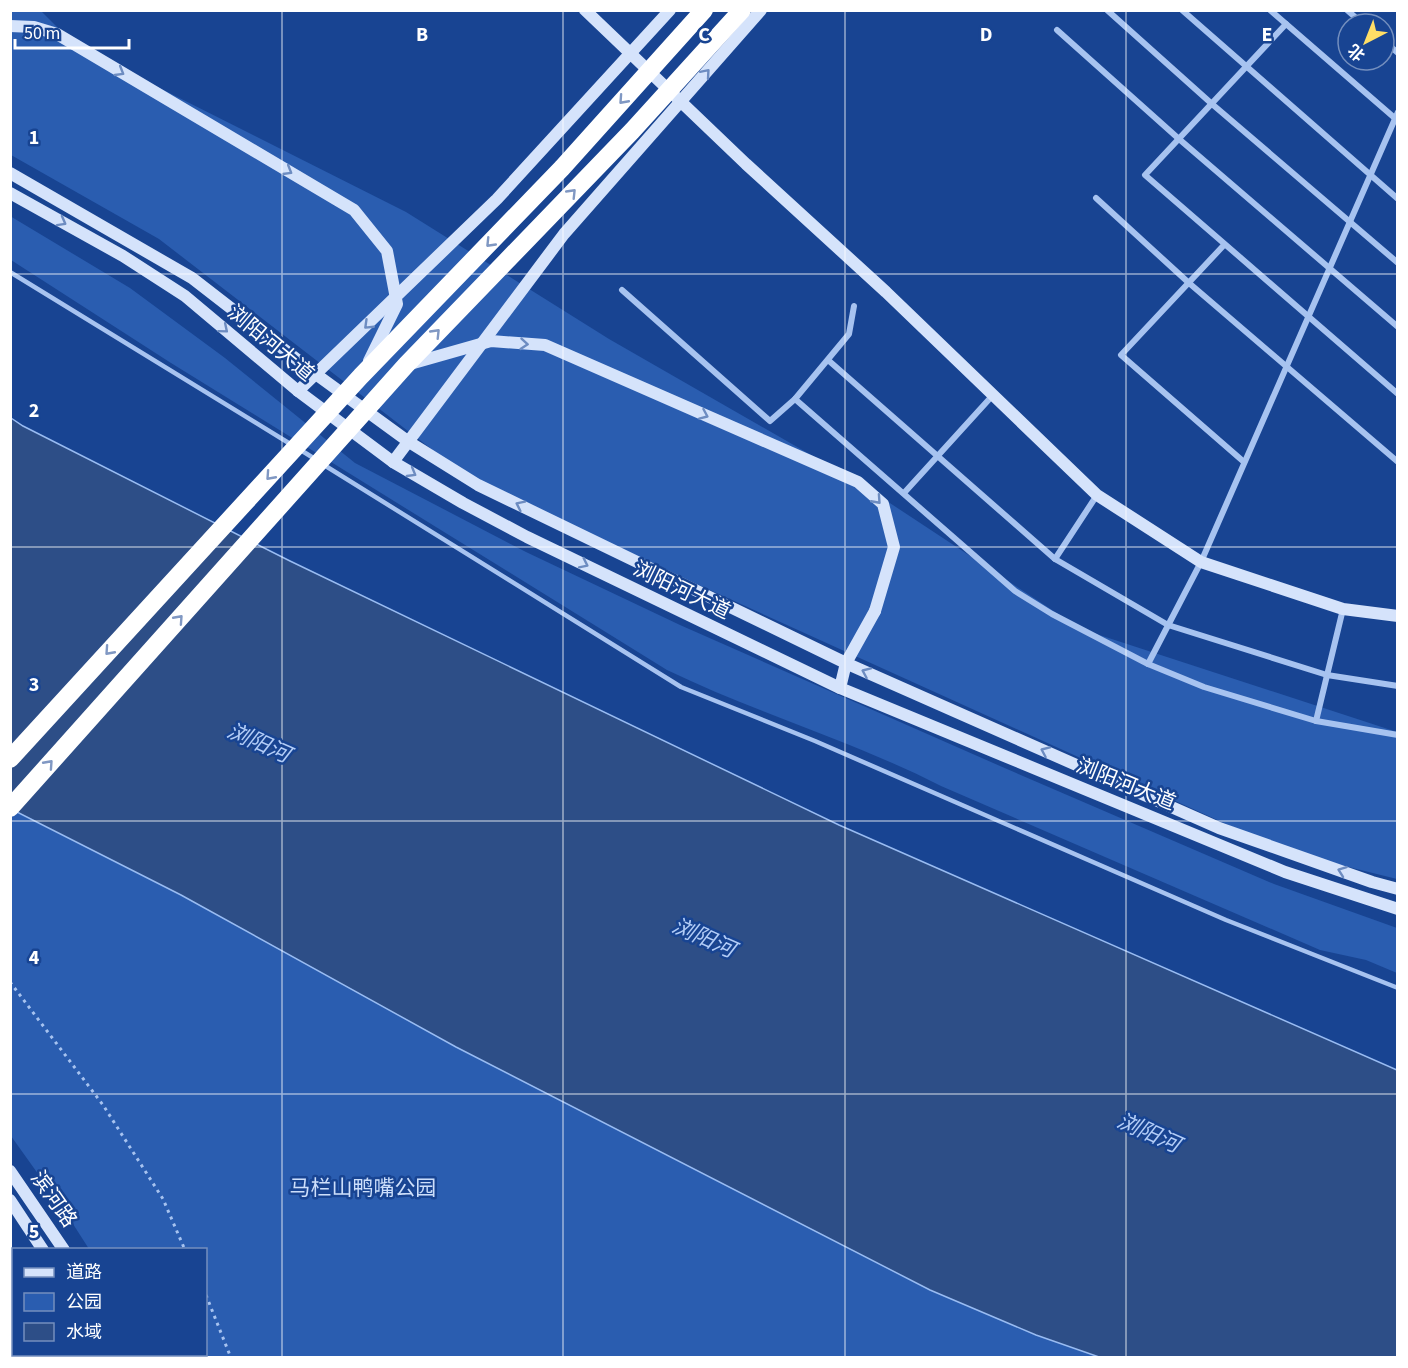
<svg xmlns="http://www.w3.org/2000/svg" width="1408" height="1368" font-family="'Source Sans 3','Noto Sans SC',sans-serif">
<rect width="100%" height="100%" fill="#184492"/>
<g fill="#2a5db0">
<path d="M11,11H41L76,46L406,212L609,339L858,482L1081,629L1397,732V879L1288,852L478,485L159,239L11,155Z"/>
<path d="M10,216L130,288L225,358L355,463L526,552L680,625L1000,766L1274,884L1397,928V973L1366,960L1320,950L941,786C853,741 756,713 667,670L171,363L11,260Z"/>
<path d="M10,809L181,895L930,1290L1036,1335L1099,1357H149L148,1355L206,1354V1250L89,1249L66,1213L11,1136Z"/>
</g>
<path fill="#2d4e87" stroke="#99bcf2" stroke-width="1.5" d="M11,418L23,426L290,561L839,825L1397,1070V1357H1099L1036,1335L930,1290L456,1047L181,895L11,809Z"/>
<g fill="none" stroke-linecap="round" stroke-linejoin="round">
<g stroke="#a7c3f0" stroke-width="3" stroke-dasharray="3 4.5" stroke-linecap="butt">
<path d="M10,982L103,1105L163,1199L185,1250"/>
<path d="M206,1295L231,1358"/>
</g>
<g stroke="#a7c3f0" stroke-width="4.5">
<path d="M10,272L292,445"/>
<path d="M299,449L315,459"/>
<path d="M324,465L681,687L815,741L1226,920L1398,988"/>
</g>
<g stroke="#a7c3f0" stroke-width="6">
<path d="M1107,10L1212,104L1398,263"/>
<path d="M1182,10L1398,199"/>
<path d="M1270,10L1397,120"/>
<path d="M1347,10L1363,24"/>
<path d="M1286,24L1145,175L1398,394"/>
<path d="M1057,30L1179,139L1398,327"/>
<path d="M1384,41L1398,53"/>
<path d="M1096,198L1189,283L1398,462"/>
<path d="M1224,245L1121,355L1244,462"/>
<path d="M622,290L770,421L795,399L849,334L854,306"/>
<path d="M828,360L1055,559L1168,625L1327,675L1398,686"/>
<path d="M795,399L1015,591L1052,614L1148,664L1204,687L1316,721L1398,735"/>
<path d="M904,493L993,395"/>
<path d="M1055,559L1097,495"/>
<path d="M1148,664L1201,562L1398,112"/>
<path d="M1316,721L1343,609"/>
</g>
<g stroke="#d5e3fb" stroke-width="12">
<path d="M585,10L746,164L886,292L1097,495L1201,562L1343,609L1398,616"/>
<path d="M10,173L192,278L317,375L409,442L478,485L850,665L1219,828L1372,882L1398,889"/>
<path d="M10,193L123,256L185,296L298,391L393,462L463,503L527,537L840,688L1285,872L1398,909"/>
<path d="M298,391L497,199L670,10"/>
<path d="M393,462L564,234L761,10"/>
<path d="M840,688L846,663L875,611"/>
<path d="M10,1171L64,1250"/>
<path d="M10,1200L43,1250"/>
<path d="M107,1354L108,1358"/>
<path d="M128,1354L130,1358"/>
</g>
<g stroke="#d5e3fb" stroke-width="12">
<path d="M10,26L34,27L57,34L354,210L387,251L397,304L369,361"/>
<path d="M410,364L491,341L545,345L858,482L883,504L894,547L875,611"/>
</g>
<g stroke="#fff" stroke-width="18">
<path d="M10,759L361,376L562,168L704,10"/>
<path d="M10,808L406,365L632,131L742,10"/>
</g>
</g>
<defs><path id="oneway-chevron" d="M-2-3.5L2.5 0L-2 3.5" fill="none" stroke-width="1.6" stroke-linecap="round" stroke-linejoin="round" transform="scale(1.5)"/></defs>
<g stroke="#6d8cc1">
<use href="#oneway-chevron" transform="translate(120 72) rotate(31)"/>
<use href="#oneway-chevron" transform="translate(706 73) rotate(-49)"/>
<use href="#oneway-chevron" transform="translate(288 171) rotate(31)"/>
<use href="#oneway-chevron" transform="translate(62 222) rotate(29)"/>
<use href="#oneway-chevron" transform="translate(368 325) rotate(136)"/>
<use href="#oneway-chevron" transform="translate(224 329) rotate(40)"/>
<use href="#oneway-chevron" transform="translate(524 344) rotate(5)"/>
<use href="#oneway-chevron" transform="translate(704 415) rotate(24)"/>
<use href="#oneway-chevron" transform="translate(412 473) rotate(30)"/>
<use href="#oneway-chevron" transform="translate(877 500) rotate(48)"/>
<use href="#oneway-chevron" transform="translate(520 505) rotate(-154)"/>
<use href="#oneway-chevron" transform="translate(584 564) rotate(26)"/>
<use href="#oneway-chevron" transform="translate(866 672) rotate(-156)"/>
<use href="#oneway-chevron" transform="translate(1045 751) rotate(-156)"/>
<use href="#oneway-chevron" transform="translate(1342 871) rotate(-160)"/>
</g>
<g stroke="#8098c3">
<use href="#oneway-chevron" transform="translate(623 100) rotate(132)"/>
<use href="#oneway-chevron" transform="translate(572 193) rotate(-46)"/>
<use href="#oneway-chevron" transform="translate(490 243) rotate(134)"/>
<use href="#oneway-chevron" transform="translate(436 333) rotate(-46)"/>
<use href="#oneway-chevron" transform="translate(270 476) rotate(132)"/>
<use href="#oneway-chevron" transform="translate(179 619) rotate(-48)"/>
<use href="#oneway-chevron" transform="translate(109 651) rotate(132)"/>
<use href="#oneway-chevron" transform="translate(49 764) rotate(-48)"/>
</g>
<path fill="none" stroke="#fff" stroke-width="1.5" stroke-opacity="0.55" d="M282,10V1358M563,10V1358M845,10V1358M1126,10V1358M10,274H1398M10,547H1398M10,821H1398M10,1094H1398"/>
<g text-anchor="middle" stroke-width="5" stroke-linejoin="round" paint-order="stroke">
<g font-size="21" fill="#fff" stroke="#184492">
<text transform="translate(271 343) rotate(40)" y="7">浏阳河大道</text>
<text transform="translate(682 590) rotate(26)" y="7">浏阳河大道</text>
<text transform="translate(1126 784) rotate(22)" y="7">浏阳河大道</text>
<text transform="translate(54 1199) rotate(55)" y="7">滨河路</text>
</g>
<g font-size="21" fill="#cddffb" stroke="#184492">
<text x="363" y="1195">马栏山鸭嘴公园</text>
</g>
<g font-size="22" font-style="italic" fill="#b3cdf7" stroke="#184492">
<text transform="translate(259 742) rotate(24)" y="8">浏阳河</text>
<text transform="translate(704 937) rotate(24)" y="8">浏阳河</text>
<text transform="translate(1149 1132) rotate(24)" y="8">浏阳河</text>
</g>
</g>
<g font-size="20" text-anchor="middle" font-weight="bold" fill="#fff" stroke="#184492" stroke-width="5" stroke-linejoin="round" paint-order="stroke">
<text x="422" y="41">B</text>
<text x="704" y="41">C</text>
<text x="986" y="41">D</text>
<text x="1267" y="41">E</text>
<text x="34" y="144">1</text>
<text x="34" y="417">2</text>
<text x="34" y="691">3</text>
<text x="34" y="964">4</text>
<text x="34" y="1238">5</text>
</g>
<rect width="1408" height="1368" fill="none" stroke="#ffffff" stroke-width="24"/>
<rect x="12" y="1248" width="195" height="108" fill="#184492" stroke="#748fbe" stroke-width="1.5"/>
<rect x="24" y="1268" width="30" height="9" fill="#d5e3fb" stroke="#748fbe" stroke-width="1.5"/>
<text x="66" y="1278" font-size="18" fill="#ffffff">道路</text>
<rect x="24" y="1293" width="30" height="18" fill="#2a5db0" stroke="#748fbe" stroke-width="1.5"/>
<text x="66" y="1308" font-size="18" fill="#ffffff">公园</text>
<rect x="24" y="1323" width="30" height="18" fill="#2d4e87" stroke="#748fbe" stroke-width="1.5"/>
<text x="66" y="1338" font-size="18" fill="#ffffff">水域</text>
<g transform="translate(1366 42) rotate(222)"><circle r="28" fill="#184492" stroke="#748fbe" stroke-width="1.5"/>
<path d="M0-4.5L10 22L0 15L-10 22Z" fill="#ffde66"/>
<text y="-9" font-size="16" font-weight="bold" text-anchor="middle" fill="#ffffff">北</text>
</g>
<path d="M15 39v9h114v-9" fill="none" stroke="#ffffff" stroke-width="3"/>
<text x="24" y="39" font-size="18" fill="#ffffff" stroke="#184492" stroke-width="4.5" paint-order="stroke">50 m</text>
</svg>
